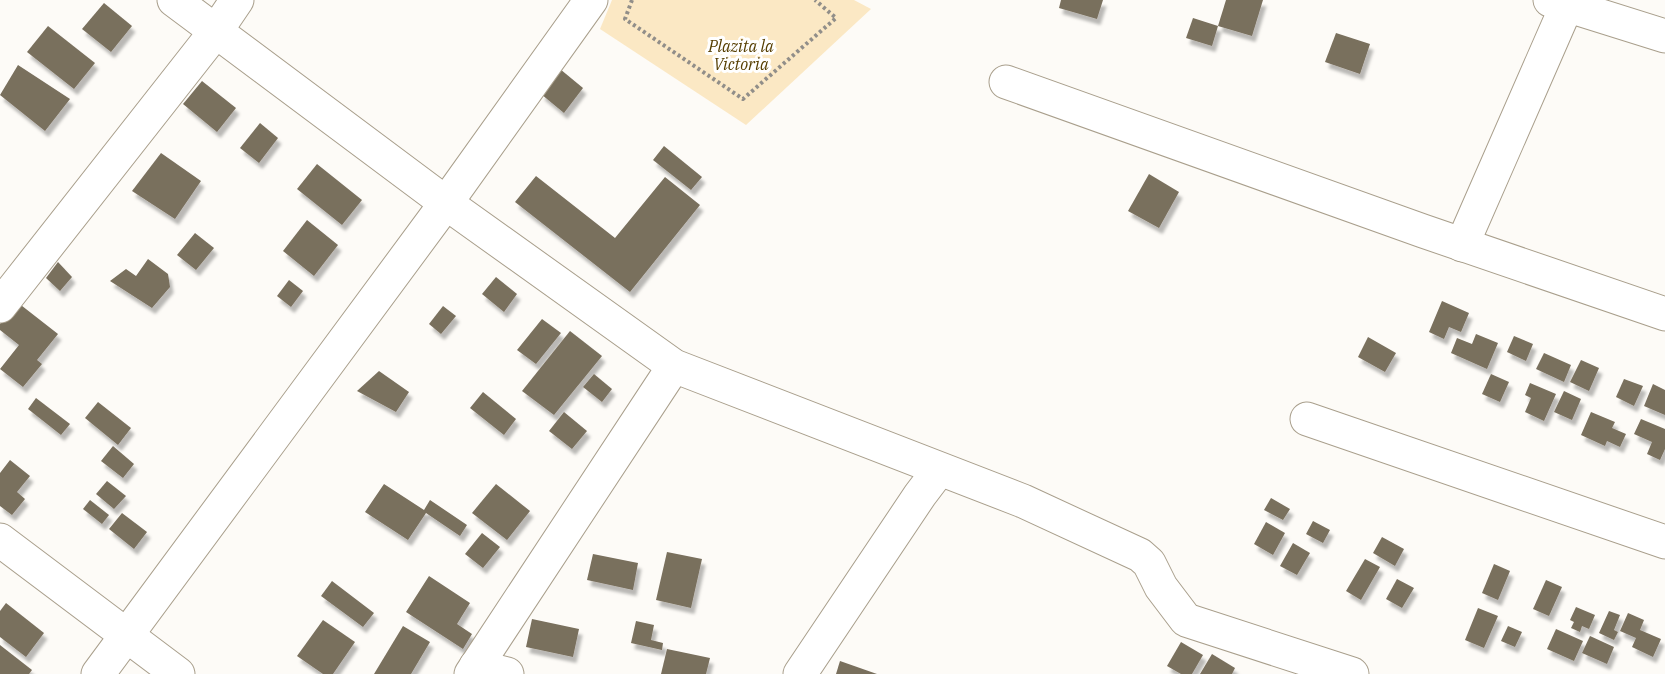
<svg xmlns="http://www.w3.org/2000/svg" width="1665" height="674" font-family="'IBM Plex Serif',serif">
<defs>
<filter id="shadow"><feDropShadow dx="3.5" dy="6" stdDeviation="1.5" flood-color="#0004"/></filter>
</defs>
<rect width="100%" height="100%" fill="#fdfbf7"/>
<path fill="#fbe8c4" d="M612,0H854L871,9L746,125L600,29Z"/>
<g fill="#796f5d" filter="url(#shadow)">
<path d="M1061,0H1103L1097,19L1059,8Z"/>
<path d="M1226,0H1263L1252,36L1218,26Z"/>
<path d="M104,3L132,26L111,52L82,29Z"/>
<path d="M1193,18L1218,26L1212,46L1186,38Z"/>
<path d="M48,26L95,63L74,89L27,52Z"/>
<path d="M1336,33L1370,44L1360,74L1325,62Z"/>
<path d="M18,65L70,99L45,131L0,95Z"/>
<path d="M560,69L583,88L564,113L541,94Z"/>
<path d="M202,81L236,108L217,132L183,104Z"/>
<path d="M260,123L278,138L259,163L240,148Z"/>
<path d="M664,146L702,177L691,190L653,160Z"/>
<path d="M161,153L201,181L175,219L132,191Z"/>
<path d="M317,164L362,200L342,225L297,189Z"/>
<path d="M1149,174L1179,192L1159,228L1128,211Z"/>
<path d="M536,176L615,238L665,177L700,205L630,292L515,202Z"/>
<path d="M307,220L338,245L314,276L283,251Z"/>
<path d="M195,233L214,248L196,270L177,255Z"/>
<path d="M148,259L168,274L170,287L152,308L110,281L126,269L136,276Z"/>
<path d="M58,262L72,277L60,291L46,278Z"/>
<path d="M496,277L517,294L504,312L482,294Z"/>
<path d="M289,280L303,291L291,307L277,296Z"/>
<path d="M1442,301L1469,313L1461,332L1449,327L1444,339L1429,332Z"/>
<path d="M17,302L58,334L37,360L42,364L23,387L0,369L19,345L0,330V324Z"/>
<path d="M443,306L456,316L441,334L429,324Z"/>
<path d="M542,319L561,333L536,364L517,350Z"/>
<path d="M570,331L602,356L554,415L522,391Z"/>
<path d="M1476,334L1498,343L1487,369L1451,353L1457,338L1472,344Z"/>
<path d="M1514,336L1533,344L1526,361L1507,352Z"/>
<path d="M1368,337L1396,353L1385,372L1358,357Z"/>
<path d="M1544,353L1571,365L1564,382L1536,369Z"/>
<path d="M1581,360L1599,368L1589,391L1570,382Z"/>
<path d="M379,371L409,392L396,412L357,391Z"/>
<path d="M594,374L612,389L602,402L583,387Z"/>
<path d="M1491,374L1509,382L1500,402L1482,394Z"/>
<path d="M1624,379L1643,386L1634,406L1616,397Z"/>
<path d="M1530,383L1556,394L1544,421L1525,412L1531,398L1525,395Z"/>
<path d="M1653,384L1665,390V415L1644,406Z"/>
<path d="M1564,391L1581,399L1572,420L1554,412Z"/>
<path d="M483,392L516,419L504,435L470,408Z"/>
<path d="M36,398L70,424L61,435L28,409Z"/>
<path d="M98,402L131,428L118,445L85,418Z"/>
<path d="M564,412L587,431L572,449L549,431Z"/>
<path d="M1591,412L1615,422L1612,428L1626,434L1620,447L1607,441L1605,446L1581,435Z"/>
<path d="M1641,419L1665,429V449L1660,460L1647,454L1652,442L1634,434Z"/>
<path d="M113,446L134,464L123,478L101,461Z"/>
<path d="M10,460L30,476L17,492L25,499L12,515L0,506V473Z"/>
<path d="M107,481L126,496L114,509L96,494Z"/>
<path d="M384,484L424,510L430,500L467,525L460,536L426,513L408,540L365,512Z"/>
<path d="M496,484L530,511L507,540L472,513Z"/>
<path d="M1271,498L1290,509L1283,520L1264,510Z"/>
<path d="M90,500L109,515L102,524L83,509Z"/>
<path d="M122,513L147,532L134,549L109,529Z"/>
<path d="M1313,521L1330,530L1323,543L1306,534Z"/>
<path d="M1266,522L1285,533L1273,555L1254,544Z"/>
<path d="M482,533L500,547L483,568L465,554Z"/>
<path d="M1382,537L1404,549L1395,566L1373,553Z"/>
<path d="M1293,543L1310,553L1297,575L1280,566Z"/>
<path d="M667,552L702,559L691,608L656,600Z"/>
<path d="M593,554L638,563L633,590L587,580Z"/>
<path d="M1365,559L1380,567L1361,600L1346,591Z"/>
<path d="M1494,564L1510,571L1498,600L1482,593Z"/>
<path d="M429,576L470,603L457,624L472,634L463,649L406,612Z"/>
<path d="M1397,579L1414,588L1402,608L1386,599Z"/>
<path d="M1546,580L1562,587L1549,616L1533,609Z"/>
<path d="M332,581L374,613L363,627L321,596Z"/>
<path d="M6,603L44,633L26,657L0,637V611Z"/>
<path d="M1576,607L1595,615L1589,629L1582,626L1580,632L1571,628L1574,622L1570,620Z"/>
<path d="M1478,608L1498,616L1484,648L1465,640Z"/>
<path d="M1609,611L1620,615L1614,630L1618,632L1614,640L1599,633Z"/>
<path d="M1628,613L1644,620L1640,630L1661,639L1653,657L1632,647L1636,638L1620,631Z"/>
<path d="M532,619L579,629L573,657L526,647Z"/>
<path d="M323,620L355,642L333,674H323L297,656Z"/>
<path d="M636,621L654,625L651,640L663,643L662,650L631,643Z"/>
<path d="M403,626L430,642L411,674H374Z"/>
<path d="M1508,626L1522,632L1515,647L1501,641Z"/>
<path d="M1556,629L1583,641L1574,661L1547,649Z"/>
<path d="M1590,636L1614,647L1607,664L1582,653Z"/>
<path d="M1181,642L1203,655L1192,674H1181L1167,666Z"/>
<path d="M0,645L32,670L29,674H0Z"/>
<path d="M667,649L710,658L706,674H661Z"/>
<path d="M1212,654L1235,668L1232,674H1200Z"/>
<path d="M840,661L877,674H836Z"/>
</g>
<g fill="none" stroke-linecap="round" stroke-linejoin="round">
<defs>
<g id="minor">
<path d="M174,0L446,203L674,366L1023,501L1140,555L1149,563L1161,587L1186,620L1352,674"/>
<path d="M1550,0L1665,36"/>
<path d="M1006,82L1423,231L1665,314"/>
<path d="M1462,245L1567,5"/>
<path d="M0,306L216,31L237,0"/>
<path d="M1307,419L1665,542"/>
<path d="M0,540L178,674"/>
<path d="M476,666L507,674"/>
<path d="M98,674L446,203L591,0"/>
<path d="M471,674L674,366"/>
<path d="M800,674L920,495L939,470"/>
</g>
</defs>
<use href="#minor" stroke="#a99f8c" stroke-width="35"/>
<path stroke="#918e89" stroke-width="4" stroke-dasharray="3 3" stroke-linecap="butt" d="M632,0L625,19L743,99L836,18L815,0"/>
<use href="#minor" stroke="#fff" stroke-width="33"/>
</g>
<g text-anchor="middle" stroke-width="6" stroke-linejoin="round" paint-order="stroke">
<g font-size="16" font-style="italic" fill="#563e01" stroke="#fff">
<text x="741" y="52">Plazita la<tspan x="741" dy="18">Victoria</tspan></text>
</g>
</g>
</svg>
